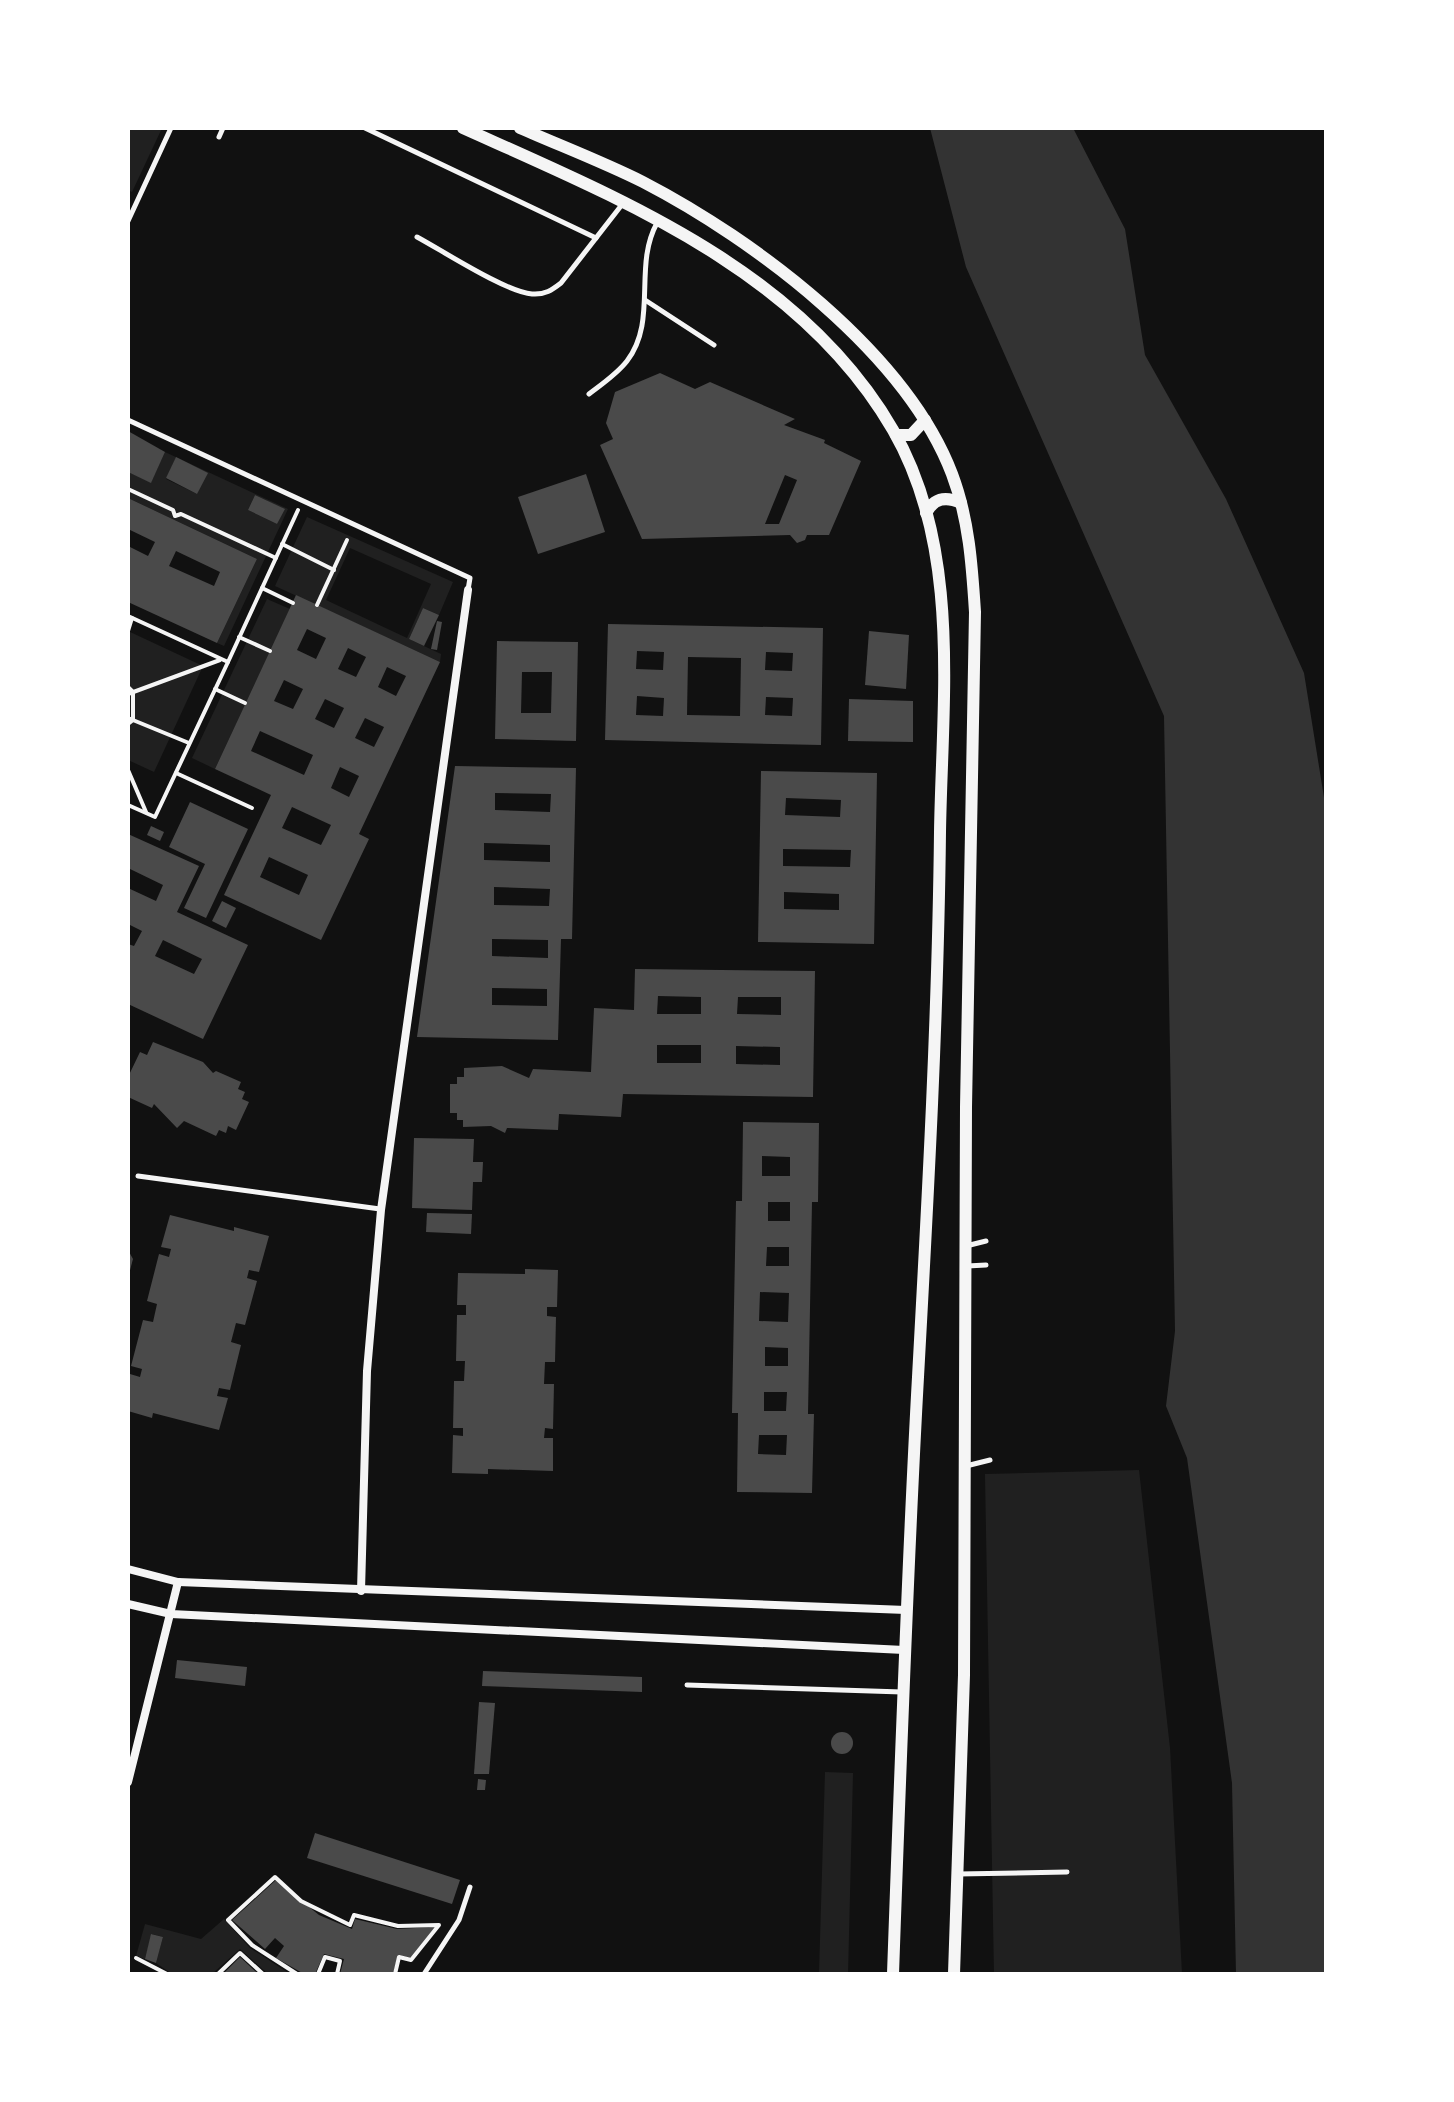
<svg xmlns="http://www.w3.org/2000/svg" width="1454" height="2102" font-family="'PT Sans',sans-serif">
<rect width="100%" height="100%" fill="#111"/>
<g fill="#202020" fill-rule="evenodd">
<path d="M128,128H162L132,192L128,190Z"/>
<path d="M165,452L288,509L224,646L217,643L257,559L128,498V472L151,482ZM176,458L197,494L166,479ZM255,495L284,509L277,524L248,510Z"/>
<path d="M307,517L453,582L439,615L423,608L409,639L441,654L440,662L275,586ZM350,548L431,584L407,638L326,600Z"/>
<path d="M267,599L290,609L215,769L192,758Z"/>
<path d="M128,631L203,666L154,772L128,760Z"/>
<path d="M1139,1470L1170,1748L1182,1974H994L985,1474Z"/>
<path d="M825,1772L853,1773L848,1974H819Z"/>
<path d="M224,1919L250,1948L290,1974H268L240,1949L212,1974H172L156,1963L163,1937L152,1934L145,1959L136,1956L145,1924L201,1939Z"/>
</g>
<path fill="#333" d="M930,128H1073L1125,229L1145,355L1226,499L1304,673L1326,810V1974H1236L1232,1783L1187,1458L1166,1406L1175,1331L1164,716L966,267Z"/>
<g fill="#4a4a4a" fill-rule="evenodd">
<path d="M660,373L695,389L710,382L795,419L784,425L825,440L824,443L861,461L829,535H807L805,540L797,543L790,535L642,539L600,445L613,439L606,423L615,392ZM785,475L797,480L779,524H765Z"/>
<path d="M128,431L165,452L151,483L128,472Z"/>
<path d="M176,457L208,473L197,494L166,478Z"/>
<path d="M586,474L605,532L538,554L518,497Z"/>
<path d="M255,495L285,509L277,524L248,510Z"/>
<path d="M128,498L257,559L217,643L128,602V546L148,556L155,542L128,529ZM176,551L220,572L214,586L169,566Z"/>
<path d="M296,595L440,662L359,834L369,839L321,940L224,895L271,795L215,769ZM307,629L326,638L316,659L297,650ZM348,648L366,657L356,677L338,669ZM387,667L406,676L396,696L378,687ZM284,680L303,689L293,709L274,701ZM325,699L344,708L334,728L315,719ZM365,718L384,727L374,747L355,738ZM260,731L313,755L304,775L251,751ZM340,767L359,776L349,797L331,788ZM292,807L331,825L321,845L282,828ZM269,857L308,875L299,895L260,877Z"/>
<path d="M423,608L439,615L424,646L409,639Z"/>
<path d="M437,621L442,622L437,650L431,649Z"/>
<path d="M608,624L823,628L821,745L605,740ZM637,651L664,652L663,670L636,669ZM766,652L793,653L792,671L765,670ZM688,657L741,658L740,716L687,715ZM637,696L664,698L663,716L636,715ZM766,697L793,698L792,716L765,715Z"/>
<path d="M869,631L909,635L906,689L865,685Z"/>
<path d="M497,641L578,642L576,741L495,739ZM522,672H552L551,713H521Z"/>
<path d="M849,699L913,701V742L848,741Z"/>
<path d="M455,766L576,768L572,939H561L558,1040L417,1037ZM495,793L551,794L550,812L495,810ZM484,843L550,845V862L484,860ZM494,887L550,889L549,906L494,905ZM492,939L548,940V958L492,956ZM492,988L547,989V1006L492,1005Z"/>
<path d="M761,771L877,773L874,944L758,942ZM786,798L841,800L840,817L785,815ZM783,849L851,850L850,867L783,866ZM784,892L839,894V910L784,909Z"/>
<path d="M190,802L248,829L206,918L184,908L205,864L169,847Z"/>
<path d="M151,826L164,832L160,841L147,835Z"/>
<path d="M128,834L199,866L177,912L248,945L203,1039L128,1004V944L134,946L142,931L128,924V888L156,901L163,885L128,868ZM163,940L202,959L194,974L155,956Z"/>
<path d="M222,901L236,908L226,928L212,921Z"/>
<path d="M635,969L815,971L813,1097L623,1094L621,1117L559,1114L558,1130L507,1128L505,1133L491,1126L463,1127V1120H457V1113H450V1084H457V1077H464V1068L502,1066L529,1078L533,1069L591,1072L594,1008L634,1010ZM658,996L701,997V1014H657ZM738,997H781V1015L737,1014ZM657,1045H701V1063H657ZM736,1046L780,1047V1065L736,1064Z"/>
<path d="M153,1042L203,1062L213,1073L216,1071L241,1082L238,1089L245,1092L242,1099L249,1102L236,1130L228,1126L226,1133L219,1130L216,1136L184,1121L177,1128L154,1104L152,1108L128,1097V1077L140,1052L147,1055Z"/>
<path d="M743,1122L819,1123L818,1202H812L808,1414H814L812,1493L737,1492L738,1413H732L736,1201H742ZM762,1156L790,1157V1176H762ZM768,1202H790V1221H768ZM767,1247H789V1266H766ZM760,1292L789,1293L788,1322L759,1321ZM765,1347L788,1348V1366H765ZM764,1392H787L786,1411H764ZM759,1435H787L786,1455L758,1454Z"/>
<path d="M414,1138L474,1139L473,1162H483L482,1182H473L472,1210L412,1208Z"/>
<path d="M427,1213L472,1214L471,1234L426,1232Z"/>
<path d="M170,1215L234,1231V1227L269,1236L259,1272L249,1270L247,1278L257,1281L245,1325L236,1323L231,1342L241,1345L230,1390L219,1388L217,1396L228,1398L219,1430L153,1413L152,1418L128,1411L130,1374L140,1377L142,1369L131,1366L143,1320L153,1322L157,1304L147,1301L159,1254L169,1257L171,1249L161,1247Z"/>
<path d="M128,1250L133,1259L129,1274H128Z"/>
<path d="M525,1269L558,1270L557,1307H547V1316L556,1317L555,1362H545L544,1384H554L553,1429L545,1428L544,1438H553V1471L488,1469V1474L452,1473L453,1435L463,1436V1428H453L454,1381H464L465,1361H456L457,1315H466V1305H457L458,1273L525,1274Z"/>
<path d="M177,1660L247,1667L245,1686L175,1678Z"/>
<path d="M483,1671L642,1677V1692L482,1686Z"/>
<path d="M479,1702L495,1703L489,1774H474Z"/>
<circle cx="842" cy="1743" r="11"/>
<path d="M478,1779L486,1780L485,1790H477Z"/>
<path d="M315,1833L460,1880L452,1904L307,1858Z"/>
<path d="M276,1880L319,1915L352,1929L355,1919L397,1929L435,1927L410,1958L398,1955L393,1974H340L344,1959L324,1954L315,1974H304L276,1958L284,1946L275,1938L265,1949L232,1920Z"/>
<path d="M151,1934L163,1937L156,1963L145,1959Z"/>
<path d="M240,1957L255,1971L259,1974H223Z"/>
</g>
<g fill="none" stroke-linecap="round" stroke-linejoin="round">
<g stroke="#f5f5f5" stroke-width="4">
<path d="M128,489L173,510L175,516L181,514L276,558"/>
<path d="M282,544L334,570"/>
<path d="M262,588L293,603"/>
<path d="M317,605L347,540"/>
<path d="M128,616L228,662L155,817L128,805"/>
<path d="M128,631L132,618"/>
<path d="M239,637L270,651"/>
<path d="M228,662L298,510"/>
<path d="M128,687L133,692V720L128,724"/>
<path d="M215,689L245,703"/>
<path d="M128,694L220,660"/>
<path d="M128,718L189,743"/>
<path d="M128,770L146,812"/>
<path d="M176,773L252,808"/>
<path d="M136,1958L167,1974"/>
<path d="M218,1974L240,1953L263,1974"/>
<path d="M297,1974L252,1945L228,1920L275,1877L301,1901L350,1925L354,1915L398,1926L439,1925L411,1960L399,1957L395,1974"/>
<path d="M318,1974L325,1957L340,1961L337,1974"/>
</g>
<g stroke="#f5f5f5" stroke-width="5">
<path d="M365,128L596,238"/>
<path d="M219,137L223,128"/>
<path d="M128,221L171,128"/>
<path d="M417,237C443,251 506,292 532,294C545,295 552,290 561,283L624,202"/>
<path d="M645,300L714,345"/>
<path d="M589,394C602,384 617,374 627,361C658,321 633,266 657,223"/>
<path d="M128,420L470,578L468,590"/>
<path d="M138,1176L380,1209"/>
<path d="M966,1246L986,1241"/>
<path d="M967,1266L986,1265"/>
<path d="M966,1466L990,1460"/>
<path d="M687,1685L902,1692"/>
<path d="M958,1874L1067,1872"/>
<path d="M424,1974L459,1920L470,1887"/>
</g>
<g stroke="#f5f5f5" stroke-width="8">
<path d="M128,1569L178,1582L906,1610"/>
<path d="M361,1591L367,1371L381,1210L468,590"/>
<path d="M128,1604L171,1614L904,1650"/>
<path d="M128,1782L178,1582"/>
</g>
<g stroke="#f5f5f5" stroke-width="12">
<path d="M463,128C623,200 801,271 893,430C962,549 942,701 940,832C938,1014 928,1195 918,1377C907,1576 900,1775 893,1974"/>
<path d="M520,128C561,146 603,162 643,182C755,240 906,353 952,474C969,519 972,565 975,612L966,1107L964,1675L954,1974"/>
<path d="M896,435H911L925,420"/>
<path d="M926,513C934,498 946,496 961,503"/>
</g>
</g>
<rect width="1454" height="2102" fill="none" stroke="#ffffff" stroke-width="260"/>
</svg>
